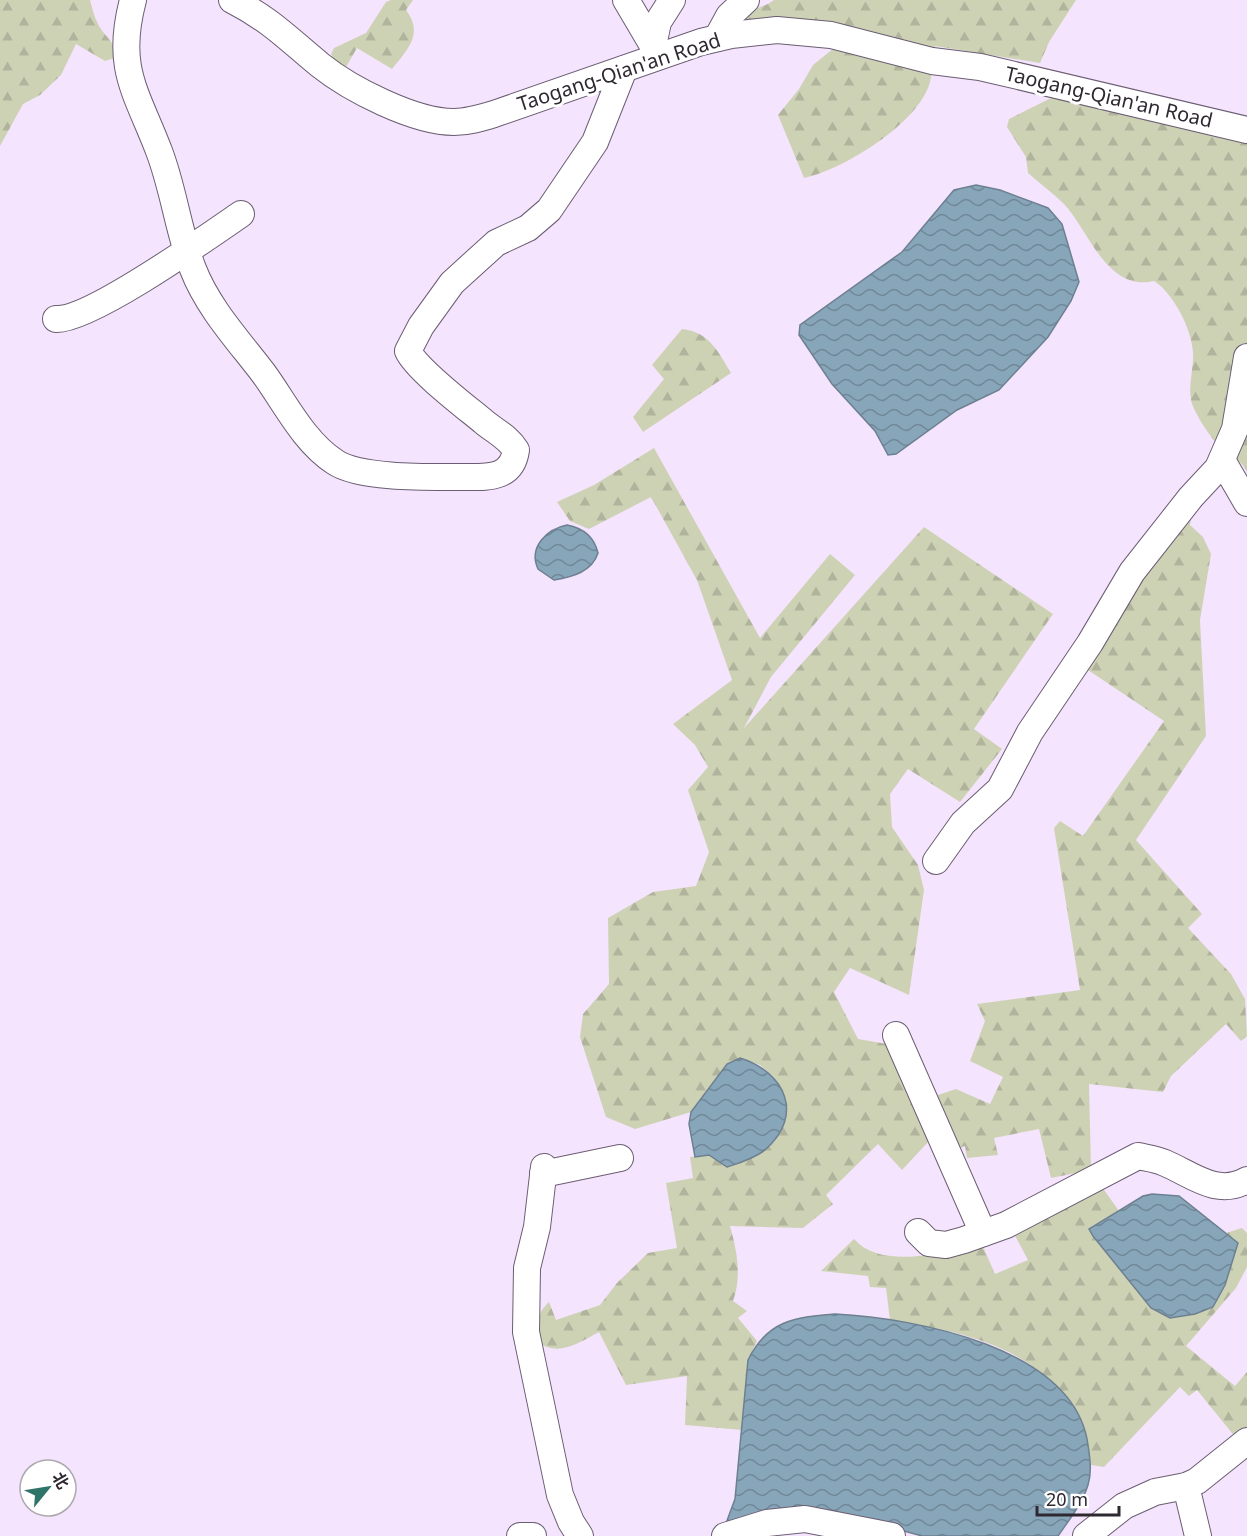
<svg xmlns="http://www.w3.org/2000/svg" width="1247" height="1536" font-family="'Noto Sans','Noto Sans SC',sans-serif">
<defs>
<pattern id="forest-firs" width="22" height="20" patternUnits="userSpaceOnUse" patternTransform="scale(1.5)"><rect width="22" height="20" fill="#ced2b5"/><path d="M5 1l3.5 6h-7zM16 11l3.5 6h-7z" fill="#b1b49c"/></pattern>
<pattern id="water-waves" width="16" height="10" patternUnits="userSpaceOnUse" patternTransform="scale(1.5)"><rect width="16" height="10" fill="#88a6ba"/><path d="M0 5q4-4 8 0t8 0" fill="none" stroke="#708798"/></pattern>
</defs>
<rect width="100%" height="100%" fill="#f5e4fd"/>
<g fill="url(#forest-firs)">
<path d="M0,0H90C92,8 94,16 98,24C105,38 117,41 114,58L105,61L76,44L61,75L40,95L23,104L0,146Z"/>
<path d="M391,0H413L406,10C424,34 408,49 392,69L357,48L346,67L338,66L331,54L334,48L366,33L386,2Z"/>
<path d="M774,0H1076L1049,42L1040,63L935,46C933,59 933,76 928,88C912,127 844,169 804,178L778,115L799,89L813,65L839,44L746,25C745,6 762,10 774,0Z"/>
<path d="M1055,96L1247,141V471C1240,459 1230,456 1220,447C1210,437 1197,417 1192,404C1187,386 1194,370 1193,353C1192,329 1173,293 1154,281C1107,292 1089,231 1064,204C1053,193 1039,183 1028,173L1026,157L1007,127L1009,119Z"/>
<path d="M682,329C709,332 718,351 731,373L643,432L633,417L664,379L652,365Z"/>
<path d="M654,448L760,638L830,554L855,575L771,677L744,728L924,527L1053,614L974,729L1002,749L960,802L908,769L890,794L892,827L918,865L924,890L909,995L850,968L834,992L858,1039L887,1044L930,1140L902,1170L878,1144L826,1195L833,1204L803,1228L730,1226C737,1251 742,1276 733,1301L747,1311L738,1318L757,1341L748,1360L742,1430L685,1425L687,1376L626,1385L599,1332C580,1342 561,1356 540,1344C537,1326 535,1315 549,1302L556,1320L600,1305L617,1283L648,1253L677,1248L666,1183L693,1178L690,1157L709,1155L775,1078L760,1065L740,1058L727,1064L691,1112L635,1129L606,1117L580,1037L583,1014L609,984L608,918L653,892L696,886L709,852L688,790L708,767L695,745L673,724L732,680L697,580L651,497L589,529L570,521L557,502L594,485Z"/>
<path d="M1182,516L1191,519L1190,525L1203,537L1211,554L1200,620L1206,736L1136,840L1202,914L1188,928L1231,974L1245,999L1247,1036L1241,1041L1226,1024L1171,1076L1163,1092L1089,1084L1091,1170L1051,1178L1039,1129L994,1138L998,1155L967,1158L965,1146L956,1149L932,1097L956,1089L990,1104L1003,1077L970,1061L985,1021L977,1004L1080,990L1054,828L1060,821L1083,836L1164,721L1082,666Z"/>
<path d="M1102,1187L1119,1211L1090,1229L1225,1285L1238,1243L1226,1233L1242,1228L1247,1233V1267L1236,1288L1186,1346L1235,1386L1247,1372V1429L1236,1438L1197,1390L1189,1396L1180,1387L1104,1467L1091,1465C1087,1437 1081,1430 1066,1407C1059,1398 1053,1384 1045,1376C1004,1340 942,1328 890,1320L886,1288L870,1287L868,1276L821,1271L854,1239C882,1271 947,1252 981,1242L995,1274L1028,1260L1012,1230Z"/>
</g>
<g fill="url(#water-waves)" stroke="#6d8091" stroke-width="1.5">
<path d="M976,185L1000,190L1048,208L1062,224L1079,282L1071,301L1048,337L999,390L957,410L896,454L888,455L875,431L832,384L799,335L800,325L902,252L954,190Z"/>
<path d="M567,525C583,528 594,536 598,553C592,572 572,577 554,580L538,569C528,547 547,529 567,525Z"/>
<path d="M740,1058C785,1072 805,1115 765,1150C754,1159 739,1163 727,1167L709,1155L695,1157L689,1124L691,1112L727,1064Z"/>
<path d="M1152,1194L1179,1196L1238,1243L1225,1285L1213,1307L1195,1314L1170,1318L1151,1308L1093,1236L1089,1229L1143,1196Z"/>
<path d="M835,1314C914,1318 1075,1347 1088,1445C1090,1458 1092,1472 1088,1485C1082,1504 1069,1520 1058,1536H922L875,1523L725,1526L735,1499L748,1360C767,1321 794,1317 835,1314Z"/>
</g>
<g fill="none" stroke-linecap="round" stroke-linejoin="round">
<defs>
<g id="street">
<path d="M133,0C115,68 136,91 159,151C174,190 178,231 193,269C208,308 239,341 264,374C285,403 304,442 335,462C360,479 432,477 464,477C488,477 512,479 516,450C508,437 496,432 484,422C466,407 417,370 408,351L421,326L452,283L496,243L528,228L549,210L595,142L624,69"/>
<path d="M232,0C271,20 287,38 320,65C350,89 414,122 454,122C468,122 481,118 494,114L701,42L731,35L777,30L831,35L932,61L980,67L1247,130"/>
<path d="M626,0L659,56"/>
<path d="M717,38L729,16L746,0"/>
<path d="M653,46L658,22L672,0"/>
<path d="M56,319C89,321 209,236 241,214"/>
<path d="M1222,460L1247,503"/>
<path d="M936,861L963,823L1000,789L1030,732L1090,643L1132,572L1191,497L1218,468L1235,429L1247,357"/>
<path d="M896,1035L983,1233"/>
<path d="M544,1167L537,1227L527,1268L526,1332L560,1495L571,1522L580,1536"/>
<path d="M543,1174L620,1158"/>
<path d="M918,1232L929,1243L946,1245L964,1240L1006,1225L1138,1156C1147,1158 1157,1159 1165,1163C1193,1175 1217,1197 1247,1180"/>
<path d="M1186,1486L1198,1536"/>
<path d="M520,1536H533"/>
<path d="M725,1536L767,1523L805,1519L892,1536"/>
<path d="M1086,1536L1124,1506L1155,1492L1186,1486L1197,1481L1247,1441"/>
</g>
</defs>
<use href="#street" stroke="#6b5d72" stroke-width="28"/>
<use href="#street" stroke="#fff" stroke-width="26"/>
</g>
<g text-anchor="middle" stroke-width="6" stroke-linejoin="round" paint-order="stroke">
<g font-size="20" fill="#2e2831" stroke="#fff">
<text transform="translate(619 72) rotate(-18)" y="7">Taogang-Qian'an Road</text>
<text transform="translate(1109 97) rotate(13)" y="7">Taogang-Qian'an Road</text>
</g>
</g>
<g transform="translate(48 1488) rotate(60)"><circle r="28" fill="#ffffff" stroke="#aba9ad" stroke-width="1.5"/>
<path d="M0-4.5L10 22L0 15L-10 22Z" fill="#2f7469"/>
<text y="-9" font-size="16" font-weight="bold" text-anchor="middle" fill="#2e2831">北</text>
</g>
<path d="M1037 1506v9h82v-9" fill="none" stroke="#2e2831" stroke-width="3"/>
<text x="1046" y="1506" font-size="18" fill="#2e2831" stroke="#ffffff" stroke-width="4.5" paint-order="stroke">20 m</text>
</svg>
